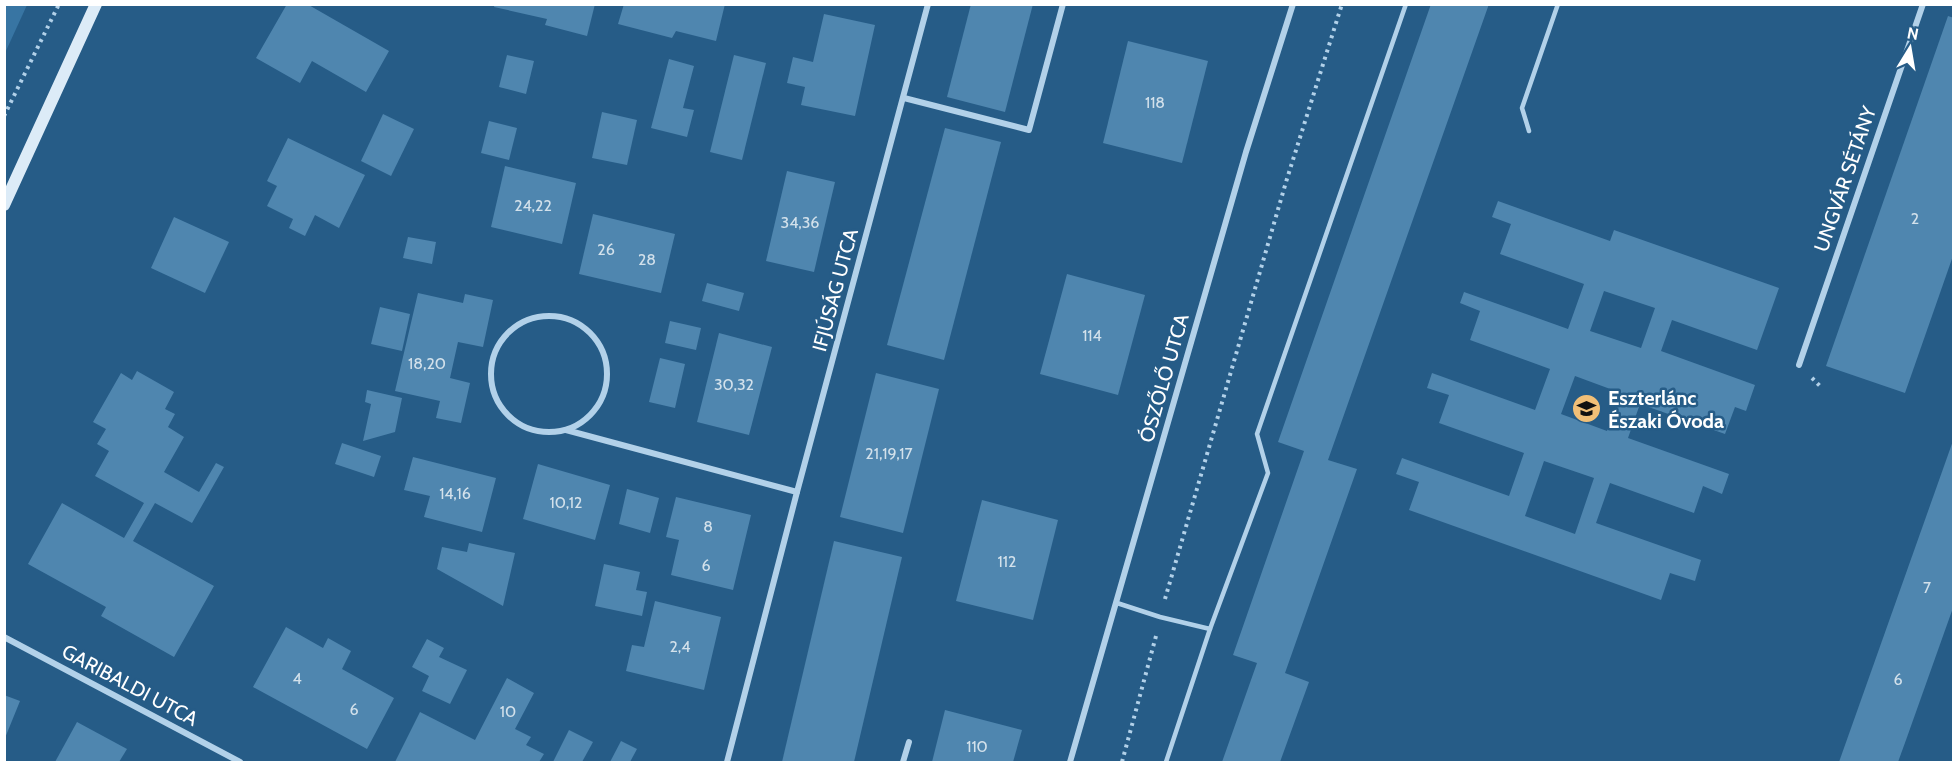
<svg xmlns="http://www.w3.org/2000/svg" width="1958" height="767" font-family="Cabin,sans-serif">
<rect width="100%" height="100%" fill="#265c87"/>
<path fill="#3875a3" d="M5,4L27,5L5,53L4,5Z"/>
<g fill="#4f86af" fill-rule="evenodd">
<path d="M287,4H307L389,51L366,92L312,61L300,83L256,58Z"/>
<path d="M495,4H595L587,36L545,25L547,19L494,7Z"/>
<path d="M624,4H725L716,41L676,31L672,38L618,24Z"/>
<path d="M971,4H1033L1005,112L947,97Z"/>
<path d="M1431,4H1489L1328,460L1357,469L1285,673L1309,682L1280,762H1222L1257,663L1233,655L1304,451L1278,442Z"/>
<path d="M824,14L875,25L855,116L801,105L805,87L787,83L793,57L813,62Z"/>
<path d="M1948,16L1954,18V253L1905,393L1826,366Z"/>
<path d="M1128,41L1208,61L1182,163L1103,143Z"/>
<path d="M507,55L534,61L526,94L499,87Z"/>
<path d="M734,55L766,63L742,160L710,152Z"/>
<path d="M669,59L694,66L683,108L694,110L687,137L651,128Z"/>
<path d="M602,112L637,120L627,165L592,158Z"/>
<path d="M383,114L414,129L391,176L361,161Z"/>
<path d="M489,121L517,128L509,160L481,153Z"/>
<path d="M945,128L1001,142L944,360L887,345Z"/>
<path d="M288,138L365,175L339,228L315,215L305,236L289,228L293,219L267,206L277,186L267,181Z"/>
<path d="M505,166L576,183L562,244L491,227Z"/>
<path d="M787,171L835,182L814,272L766,261Z"/>
<path d="M1498,201L1610,241L1614,230L1779,288L1757,350L1672,320L1661,351L1755,385L1746,411L1735,407L1725,434L1640,404L1628,438L1729,474L1722,494L1703,486L1694,513L1610,483L1596,523L1701,560L1695,581L1670,573L1661,600L1409,510L1419,482L1396,474L1402,458L1509,496L1524,453L1439,423L1449,395L1427,388L1432,373L1535,410L1550,369L1470,340L1480,311L1460,303L1464,292L1568,329L1584,284L1500,254L1511,224L1492,217ZM1604,291L1655,308L1641,348L1590,331ZM1575,376L1621,393L1607,431L1561,414ZM1544,461L1594,478L1575,534L1525,516Z"/>
<path d="M593,214L675,234L661,293L579,274Z"/>
<path d="M174,217L229,242L205,293L151,268Z"/>
<path d="M408,237L436,242L432,264L403,258Z"/>
<path d="M1067,274L1145,295L1118,395L1040,374Z"/>
<path d="M707,283L744,293L739,311L702,301Z"/>
<path d="M418,293L463,303L465,294L493,300L483,347L458,342L450,378L470,383L461,423L436,418L440,401L395,391Z"/>
<path d="M380,307L410,314L402,351L371,344Z"/>
<path d="M670,321L701,328L696,350L665,343Z"/>
<path d="M719,333L772,347L749,435L697,422Z"/>
<path d="M660,358L685,364L675,408L649,402Z"/>
<path d="M137,371L174,392L165,409L175,414L168,427L184,437L164,472L199,492L216,463L224,467L192,523L155,503L133,541L214,586L174,657L101,616L106,607L28,564L62,503L124,538L144,503L95,476L109,451L97,444L106,429L93,422L121,373L132,380Z"/>
<path d="M876,373L939,389L903,533L840,517Z"/>
<path d="M367,390L402,398L395,432L363,441L371,404L365,402Z"/>
<path d="M1954,438V605L1906,740L1898,762H1839Z"/>
<path d="M342,443L381,456L374,477L335,464Z"/>
<path d="M413,457L496,478L482,532L424,517L430,496L404,490Z"/>
<path d="M538,464L610,485L595,540L523,519Z"/>
<path d="M627,489L659,498L650,533L619,524Z"/>
<path d="M676,497L751,515L733,590L671,575L679,540L666,537Z"/>
<path d="M982,500L1058,520L1033,620L956,601Z"/>
<path d="M834,541L902,557L854,762H782Z"/>
<path d="M469,543L515,553L503,606L437,569L442,547L467,552Z"/>
<path d="M604,564L640,572L636,590L647,592L642,616L595,606Z"/>
<path d="M655,601L721,617L704,690L626,671L632,645L644,647Z"/>
<path d="M286,627L323,648L328,638L351,651L342,669L394,698L367,749L253,687Z"/>
<path d="M427,639L444,648L439,657L467,670L450,704L422,691L429,676L412,667Z"/>
<path d="M507,678L534,693L515,729L531,737L526,745L544,754L539,762H395L420,712L475,740Z"/>
<path d="M4,695L20,701L5,738H4Z"/>
<path d="M945,710L1022,730L1013,762H932Z"/>
<path d="M77,722L127,749L119,762H55Z"/>
<path d="M569,730L593,742L582,762H553Z"/>
<path d="M621,741L637,749L630,762H610Z"/>
</g>
<g fill="none" stroke-linecap="round" stroke-linejoin="round">
<g stroke="#b2d1e9" stroke-width="4" stroke-dasharray="3 4.5" stroke-linecap="butt">
<path d="M4,116L59,4"/>
<path d="M1812,378L1821,387"/>
<path d="M1165,599L1286,182L1342,4"/>
<path d="M1122,762L1156,636"/>
</g>
<g stroke="#b2d1e9" stroke-width="4.5">
<path d="M1529,131L1522,108L1558,4"/>
<path d="M1117,603L1160,617L1210,629L1268,473L1257,434L1406,4"/>
<path d="M1166,762L1210,629"/>
</g>
<g stroke="#b2d1e9" stroke-width="6">
<path d="M904,98L1029,130L1063,4"/>
<circle cx="549" cy="374" r="58"/>
<path d="M1799,365L1923,4"/>
<path d="M566,430L797,492"/>
<path d="M4,637L240,762"/>
<path d="M727,762L797,492L928,4"/>
<path d="M903,762L909,742"/>
<path d="M1070,762L1246,152L1293,4"/>
</g>
<path stroke="#dcebf7" stroke-width="12" d="M4,205L96,4"/>
</g>
<defs>
<symbol id="school-disc" viewBox="-11 -11 22 22"><circle r="9.5" fill="#f1bf77" stroke="#265c87"/><path d="M0-5L7-2L0 1L-7-2ZM-4 1L0 2.5L4 1V4Q0 6-4 4Z" fill="#111"/></symbol>
</defs>
<g fill-rule="evenodd">
<use href="#school-disc" x="1570" y="392" width="33" height="33"/>
</g>
<g text-anchor="middle" stroke-width="5" stroke-linejoin="round" paint-order="stroke">
<g font-size="16" fill="#d3e1eb">
<text x="1155" y="108">118</text>
<text x="533" y="211">24,22</text>
<text x="1915" y="224">2</text>
<text x="800" y="228">34,36</text>
<text x="606" y="255">26</text>
<text x="647" y="265">28</text>
<text x="1092" y="341">114</text>
<text x="427" y="369">18,20</text>
<text x="734" y="390">30,32</text>
<text x="889" y="459">21,19,17</text>
<text x="455" y="499">14,16</text>
<text x="566" y="508">10,12</text>
<text x="708" y="532">8</text>
<text x="1007" y="567">112</text>
<text x="706" y="571">6</text>
<text x="1927" y="593">7</text>
<text x="680" y="652">2,4</text>
<text x="297" y="684">4</text>
<text x="1898" y="685">6</text>
<text x="354" y="715">6</text>
<text x="508" y="717">10</text>
<text x="977" y="752">110</text>
</g>
<g font-size="20" fill="#fff" stroke="#265c87">
<text transform="translate(1845 179) rotate(-71)" y="7">UNGVÁR SÉTÁNY</text>
<text transform="translate(835 290) rotate(-75)" y="7">IFJÚSÁG UTCA</text>
<text transform="translate(1164 378) rotate(-74)" y="7">ÓSZŐLŐ UTCA</text>
<text transform="translate(130 685) rotate(28)" y="7">GARIBALDI UTCA</text>
</g>
<g font-size="20" font-weight="bold" fill="#fff" stroke="#265c87" text-anchor="start">
<text x="1608" y="405">Eszterlánc<tspan x="1608" dy="23">Északi Óvoda</tspan></text>
</g>
</g>
<rect width="1958" height="767" fill="none" stroke="#ffffff" stroke-width="12"/>
<g transform="translate(1910 48) rotate(11)" stroke="#265c87" stroke-width="4.5" paint-order="stroke">
<path d="M0-4.5L10 22L0 15L-10 22Z" fill="#ffffff"/>
<text y="-9" font-size="16" font-weight="bold" text-anchor="middle" fill="#ffffff">N</text>
</g>
</svg>
